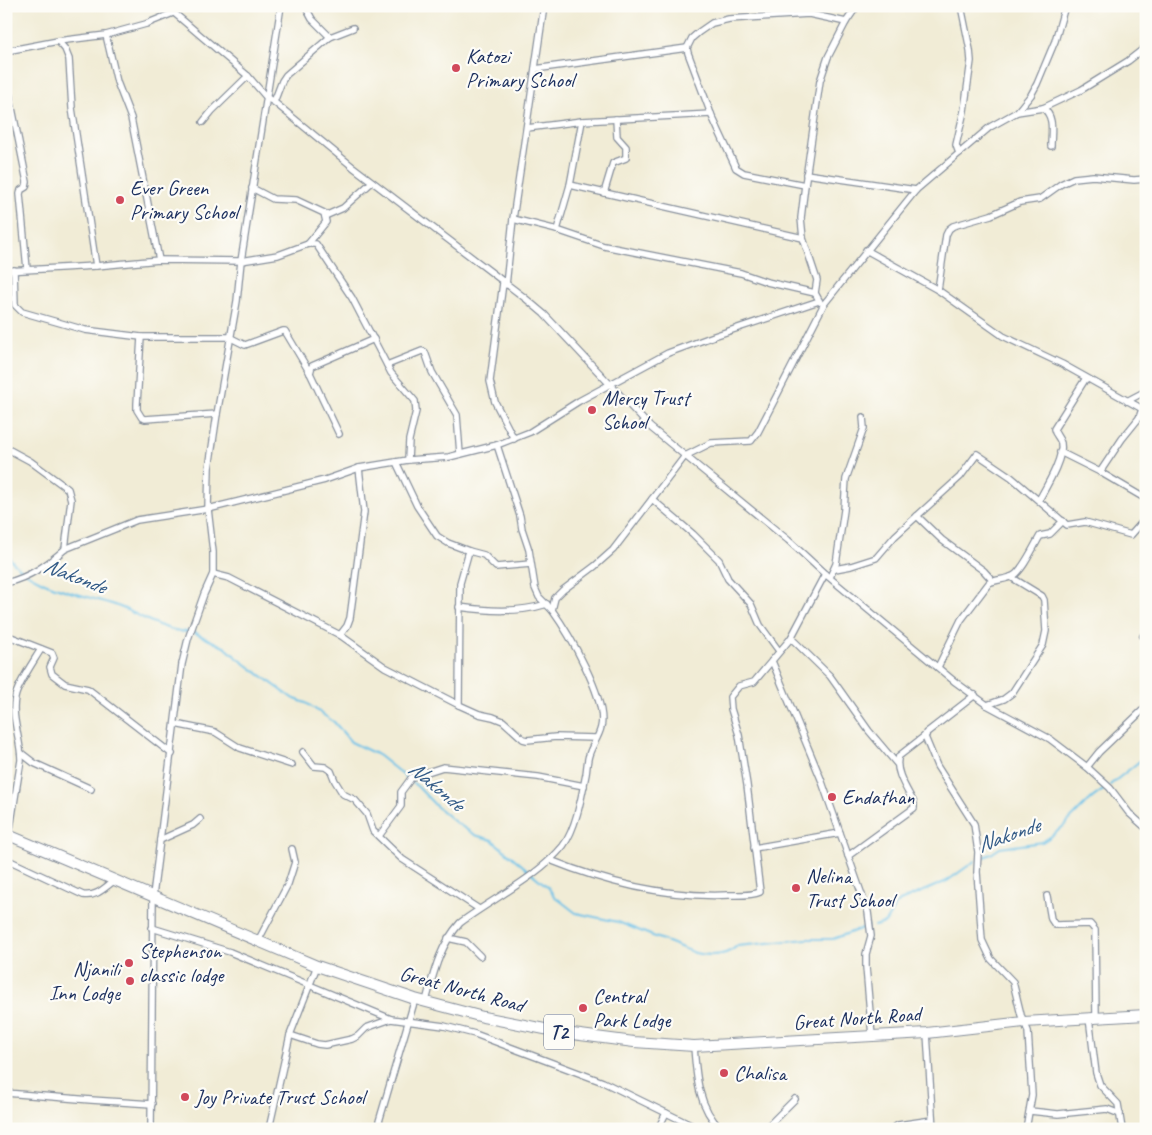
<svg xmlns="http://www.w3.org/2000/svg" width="1152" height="1135" font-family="Caveat,sans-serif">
<rect width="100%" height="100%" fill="#fdfcf7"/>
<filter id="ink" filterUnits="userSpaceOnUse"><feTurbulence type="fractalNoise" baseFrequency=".02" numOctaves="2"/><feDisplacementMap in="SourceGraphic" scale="10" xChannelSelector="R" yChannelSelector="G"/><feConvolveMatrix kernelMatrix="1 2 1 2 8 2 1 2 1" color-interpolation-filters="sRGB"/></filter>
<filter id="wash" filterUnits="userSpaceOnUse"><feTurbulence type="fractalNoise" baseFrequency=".0096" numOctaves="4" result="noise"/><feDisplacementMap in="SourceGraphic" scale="20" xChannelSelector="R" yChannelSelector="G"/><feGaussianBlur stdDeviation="1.12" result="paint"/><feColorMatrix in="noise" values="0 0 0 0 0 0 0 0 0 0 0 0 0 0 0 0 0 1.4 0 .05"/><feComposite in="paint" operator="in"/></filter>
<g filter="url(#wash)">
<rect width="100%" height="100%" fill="#f1ecd6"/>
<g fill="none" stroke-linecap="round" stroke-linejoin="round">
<g stroke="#6bc1e8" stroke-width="2">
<path d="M6,554C32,589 83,593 120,607C142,616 163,631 188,632"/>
<path d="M193,632L226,648L236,657L292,698L306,703L328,718L334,722L351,742L378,755L418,787L436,806L455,822L475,835L492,840L548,887L554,896L576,913L618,922L695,953C709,956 726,957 737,946L807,939H833L868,926"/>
<path d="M1110,785L1146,756"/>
<path d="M980,859L991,854L1000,848L1042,842C1061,832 1074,814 1090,800C1095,795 1101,792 1106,788"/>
<path d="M874,926L885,923L895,906L900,901L947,881L975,861"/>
</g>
</g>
</g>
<g filter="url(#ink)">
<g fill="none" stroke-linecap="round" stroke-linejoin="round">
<defs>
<g id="street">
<path d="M166,6L248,76L267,98L274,102L353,167L525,298L544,314L650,427L788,540L825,574L954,681L987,705L1050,739L1087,767L1110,788L1129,813L1146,828"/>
<path d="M305,6L312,19L330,37"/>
<path d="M106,35L117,82L131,118L159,260"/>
<path d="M58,41L65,49L69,59L72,108L96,266"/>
<path d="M6,51L58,41L106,35L146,24L173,13"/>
<path d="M535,69L687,48"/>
<path d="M6,78L27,182L26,187L21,190L20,194L27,269"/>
<path d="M274,102L282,81L286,75L330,37L353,28"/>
<path d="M1043,108C1055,117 1051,132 1051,146"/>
<path d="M1017,112L1031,95L1037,84L1055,41L1065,6"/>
<path d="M203,122L212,111L248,76"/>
<path d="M527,128L582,121L711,114"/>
<path d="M959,153L956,145L964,111L971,61L970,50L961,6"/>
<path d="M806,174L916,190"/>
<path d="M570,185L803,238"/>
<path d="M805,185L744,173L736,168L711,114L688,53L687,48L692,38L699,32L712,23L729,19L809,14L846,22"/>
<path d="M252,188L273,199L296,200L324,213L326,222L308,244"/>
<path d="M604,193L613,163L626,158V147L617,137L616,119"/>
<path d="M325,216L343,208L372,182"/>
<path d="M513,219L557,230L604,246L741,273L767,282L815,293"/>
<path d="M557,230L570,185L582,121"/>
<path d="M866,250L938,290L1003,336L1062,364L1146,411"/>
<path d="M14,270L15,305L22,312L85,330L141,337H229L245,345L283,331H285L310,373L339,434"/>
<path d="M6,271L96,266L159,260L241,261L278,255L308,244H316L352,298L391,373L415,401L416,411L409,440L408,460"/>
<path d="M503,283L490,381L495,402L514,439"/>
<path d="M506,285L513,219L544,6"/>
<path d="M938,290L946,235L949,229L953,226L991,215L1020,202L1040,199L1061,184L1074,178L1093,176L1134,180L1146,179"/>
<path d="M820,302L815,293L817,280L803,238L801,218L805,185L820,81L828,57L846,22L857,6"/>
<path d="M141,337L137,404V410L142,418L145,419L217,414"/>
<path d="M387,365L422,351L425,352L432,372L457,415L460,454"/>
<path d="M310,373L312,366L374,339"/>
<path d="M1127,401L1146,391"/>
<path d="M497,445L520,516L522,529L529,550L535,588L539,597L552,610"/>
<path d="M6,448L30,461L68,489L71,500L65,549C47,565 30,577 6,583"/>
<path d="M1060,452L1100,472L1146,499"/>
<path d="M396,462L417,506L437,536L448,543L469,551L484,555L496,567L531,564"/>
<path d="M1100,472L1122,439L1139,418L1142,409"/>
<path d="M652,499L693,534L719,560L728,579L751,604L760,625L779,651"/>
<path d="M1039,500C1046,487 1064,458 1061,443C1060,438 1055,435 1054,429L1086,378"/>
<path d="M917,516L942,540L984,571L993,581"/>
<path d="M65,549L137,520L208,509L325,480L359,468L408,460L449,457L497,445L530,432L579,401L668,353L714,336L819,301"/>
<path d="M835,569L851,566L876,558L895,536L960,477L977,454L1011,477L1067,525L1085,522L1131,535L1146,518"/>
<path d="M213,574L229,578L340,635L385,667L459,705L479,714L493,717L503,721L523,739L527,740L556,737L596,738"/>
<path d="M830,577L836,564L844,510L846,479L864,428L863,417"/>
<path d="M459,607C488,611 518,613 547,604"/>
<path d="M6,635L52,653L54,658L50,667L52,674L65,684L88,689L172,754"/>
<path d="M340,635L347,626L350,618L364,512L359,468"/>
<path d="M1143,636L1146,638"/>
<path d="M791,638L830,676L869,731L897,764"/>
<path d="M772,661L821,779L868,912L871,936L866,954V967L872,1036"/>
<path d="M938,667L961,620L989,583C997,579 1005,580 1013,576C1022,572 1034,546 1040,536L1050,534L1063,521"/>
<path d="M975,695L926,733L925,737L937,766L974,824L978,852L977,872L982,940L991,959L1013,982L1021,1015L1028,1031L1032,1095L1026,1129"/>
<path d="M459,705L460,583L469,551"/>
<path d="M987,705L1004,699L1012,693L1043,645L1046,631L1044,600L1042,596L1011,577"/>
<path d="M175,724L215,732L240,748L292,765"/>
<path d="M303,752L314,766L325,767L331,771L335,781L343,794L355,800L367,814L373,831L402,859L479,909"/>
<path d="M21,753L34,763L91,789"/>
<path d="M1087,767L1099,752L1146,707"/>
<path d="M9,835L21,760C21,740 11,718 15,698C17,685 34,661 41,649"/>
<path d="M379,836L401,806V792L412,777L443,767L538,777L584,786"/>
<path d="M160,840L193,825L200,819"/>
<path d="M754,848L840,833"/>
<path d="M848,856L914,808V803C908,791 893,770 899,756L926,735"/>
<path d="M6,859L83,895C97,897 104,888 115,880"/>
<path d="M550,860C607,883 668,898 729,895C739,895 751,896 760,892L747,785L739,735L731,709L730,697L739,686L754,682L791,638L825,574"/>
<path d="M1047,896L1051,919L1055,925L1090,924L1095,930L1096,1018"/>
<path d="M152,928L230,952L391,1019L444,1026L475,1034L603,1082L699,1129"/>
<path d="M448,938L466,942L480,956"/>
<path d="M258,941L288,884L295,862L292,849"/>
<path d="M426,1001C434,972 439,947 460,923C492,899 538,877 563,846C576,829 582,795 586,774C587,768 587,761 589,755C592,745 599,737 601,727C608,700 568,632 552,610L555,598L563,590L595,566L613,550L685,456L711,443L751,441L758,432L824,304L916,190L990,127L1017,112L1043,108L1081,90L1128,61L1146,47"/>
<path d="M1089,1018L1096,1073L1100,1085L1118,1104L1122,1129"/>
<path d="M927,1033L933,1129"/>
<path d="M290,1035L317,1044L325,1045L352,1039L358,1036L366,1028L391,1019"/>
<path d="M694,1046C696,1075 698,1108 721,1129"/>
<path d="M6,1093L91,1100L152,1104"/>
<path d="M1030,1111L1058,1114L1107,1109L1120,1114"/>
<path d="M151,1129L153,896L182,664L188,639L204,594L213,574V552L208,509L209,468L217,414L237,301L241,261L281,6"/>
<path d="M269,1129L290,1035L317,966"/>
<path d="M378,1129V1125L415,999"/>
<path d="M658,1129L666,1113"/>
<path d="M765,1129L795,1099"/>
<path d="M892,1129L898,1125L932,1120"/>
</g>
<path id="highway" d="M6,834L317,966L415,999L483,1017L565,1033L634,1042L694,1046L927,1033L1024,1022L1146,1015"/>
</defs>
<use href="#street" stroke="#868e9a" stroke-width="8"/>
<use href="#highway" stroke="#868e9a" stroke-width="12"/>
<use href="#street" stroke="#fff" stroke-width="5.5"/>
<use href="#highway" stroke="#fff" stroke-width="10"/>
</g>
</g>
<g fill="#d1495b" stroke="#fdfcf7" stroke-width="2">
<circle cx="456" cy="68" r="5"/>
<circle cx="120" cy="200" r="5"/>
<circle cx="592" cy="410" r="5"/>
<circle cx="832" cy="797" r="5"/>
<circle cx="796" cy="888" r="5"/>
<circle cx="129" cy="963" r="5"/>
<circle cx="130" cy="981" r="5"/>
<circle cx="583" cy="1008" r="5"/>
<circle cx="724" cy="1073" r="5"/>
<circle cx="185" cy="1097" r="5"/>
</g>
<g text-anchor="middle" stroke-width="4.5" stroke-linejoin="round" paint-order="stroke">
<rect fill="#fdfcf7" stroke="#5f6c8c" stroke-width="1" x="544" y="1014.5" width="30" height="35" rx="4"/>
<g font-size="20" font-weight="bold" fill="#1b2f5e">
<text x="559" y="1039">T2</text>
</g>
<g font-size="21" fill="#1b2f5e" stroke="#fdfcf7" text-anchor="start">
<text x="466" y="63">Katozi<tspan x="466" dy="24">Primary School</tspan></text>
<text x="130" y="195">Ever Green<tspan x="130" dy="24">Primary School</tspan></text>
<text x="602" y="405">Mercy Trust<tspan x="602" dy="24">School</tspan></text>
<text x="842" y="804">Endathan</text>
<text x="806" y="883">Nelina<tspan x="806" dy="24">Trust School</tspan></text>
<text x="139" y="958">Stephenson<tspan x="139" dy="24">classic lodge</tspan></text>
<text x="120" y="976" text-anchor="end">Njanili<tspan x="120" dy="24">Inn Lodge</tspan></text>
<text x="593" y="1003">Central<tspan x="593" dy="24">Park Lodge</tspan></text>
<text x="734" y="1080">Chalisa</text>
<text x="195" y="1104">Joy Private Trust School</text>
</g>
<g font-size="21" fill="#1b2f5e" stroke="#fdfcf7">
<text transform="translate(462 989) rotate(15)" y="7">Great North Road</text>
<text transform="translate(857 1018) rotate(-4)" y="7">Great North Road</text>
</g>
<g font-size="22" font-style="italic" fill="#335b87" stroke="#fdfcf7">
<text transform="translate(75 575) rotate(21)" y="8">Nakonde</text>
<text transform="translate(437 785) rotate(40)" y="8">Nakonde</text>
<text transform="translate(1008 834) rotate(-19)" y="8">Nakonde</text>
</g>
</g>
<rect width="1152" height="1135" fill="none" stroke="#fdfcf7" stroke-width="25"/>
</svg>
